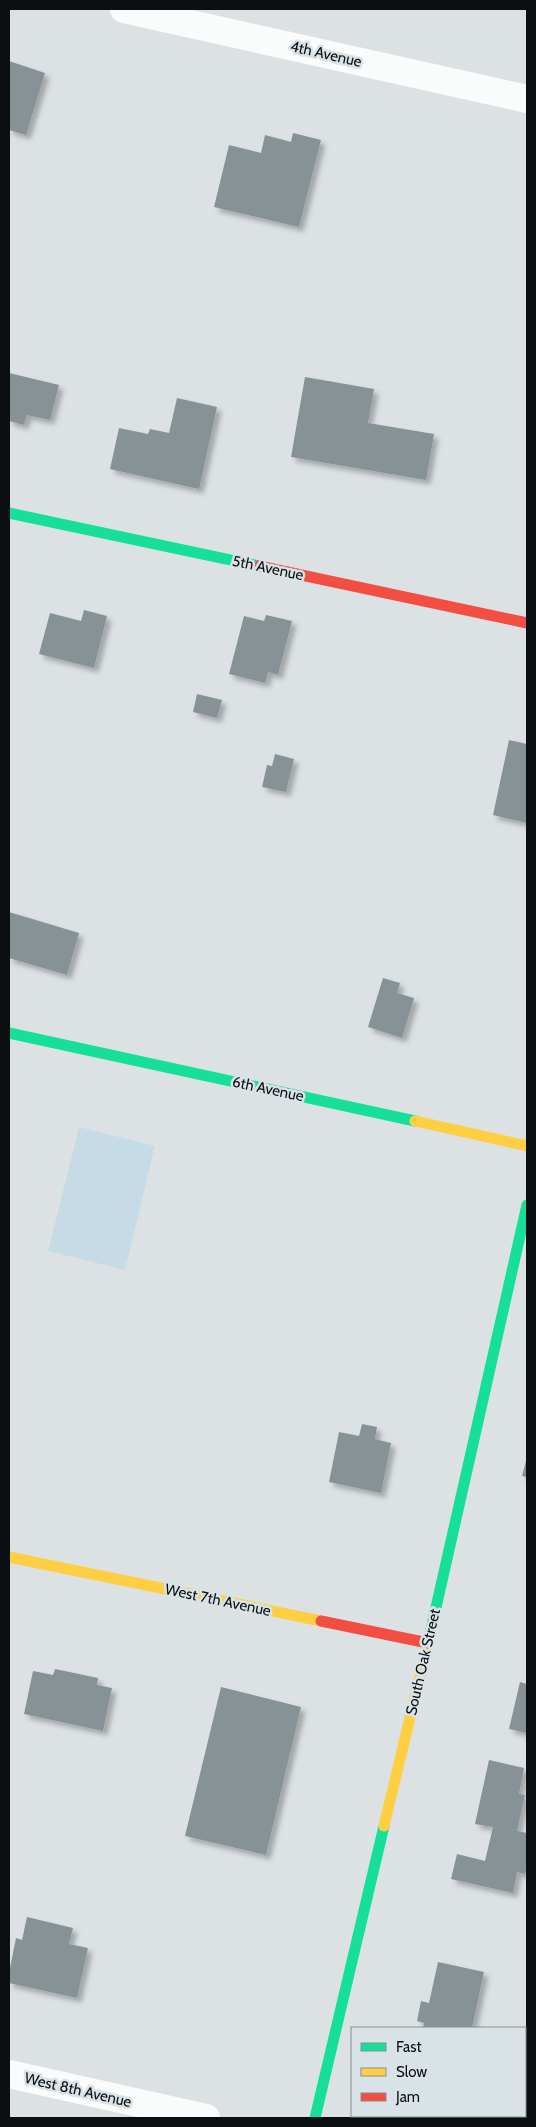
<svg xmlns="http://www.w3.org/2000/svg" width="536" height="2127" font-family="Cabin,sans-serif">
<defs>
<filter id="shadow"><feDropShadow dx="4.5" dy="4.5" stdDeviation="2.5" flood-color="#0004"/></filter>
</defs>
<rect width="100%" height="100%" fill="#dce2e4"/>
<path fill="#c5dce6" d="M79,1127L155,1146L125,1270L48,1251Z"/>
<g fill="#869296" filter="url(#shadow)">
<path d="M9,61L45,73L26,135L9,130Z"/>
<path d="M293,133L321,140L299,227L214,207L229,145L261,153L265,135L291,142Z"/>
<path d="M9,373L59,385L50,420L27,415L24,425L9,421Z"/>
<path d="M305,377L374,389L368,423L434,434L426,480L291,457Z"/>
<path d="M177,398L217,407L199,489L110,469L119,428L148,434L150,429L169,433Z"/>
<path d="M84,610L107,616L94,668L39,654L50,613L81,621Z"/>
<path d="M266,615L292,621L278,675L268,672L265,683L229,674L244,616L264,621Z"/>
<path d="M197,694L222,700L217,718L193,712Z"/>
<path d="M509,740L527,744V823L493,815Z"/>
<path d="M275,754L294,759L286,792L262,787L267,765L272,766Z"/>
<path d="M9,912L79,933L67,975L9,958Z"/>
<path d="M383,978L400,983L397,993L414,998L402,1038L368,1027Z"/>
<path d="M362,1424L377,1427L375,1439L391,1443L381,1493L329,1482L339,1432L359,1436Z"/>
<path d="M527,1457V1477L522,1476Z"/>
<path d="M55,1669L98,1678L97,1685L112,1688L103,1731L24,1714L33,1671L53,1675Z"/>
<path d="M520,1682L527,1684V1733L509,1729Z"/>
<path d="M221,1687L301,1707L266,1855L185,1836Z"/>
<path d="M489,1760L524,1768L519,1794L525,1795L517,1831L527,1833V1865L525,1874L517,1872L513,1893L451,1879L457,1854L485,1861L493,1827L475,1824Z"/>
<path d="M27,1917L73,1928L69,1944L88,1948L77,1998L9,1983V1973L16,1938L22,1940Z"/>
<path d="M438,1962L484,1972L472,2028H423L424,2023L417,2021L421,2001L429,2003Z"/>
<path d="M525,2036L527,2037V2054L525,2053Z"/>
</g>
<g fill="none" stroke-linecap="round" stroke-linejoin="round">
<g stroke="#fafbfb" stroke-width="28">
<path d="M124,9L527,99"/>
<path d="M9,2074L206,2118"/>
</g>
<g stroke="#16e098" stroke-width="11">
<path d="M9,513L259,566"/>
<path d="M9,1033L415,1121"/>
<path d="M430,1634L527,1205"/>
<path d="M315,2118L384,1826"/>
</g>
<g stroke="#ffcf43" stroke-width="11">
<path d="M415,1121L527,1146"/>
<path d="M9,1557L321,1621"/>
<path d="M384,1826L430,1634"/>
</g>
<g stroke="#f24e42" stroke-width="11">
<path d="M259,566L527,623"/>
<path d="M321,1621L428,1643"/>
</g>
</g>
<g text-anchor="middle" stroke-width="5" stroke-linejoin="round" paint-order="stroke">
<g font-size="15" fill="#0c0f11" stroke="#d9e3e7">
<text transform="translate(326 54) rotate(13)" y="5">4th Avenue</text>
<text transform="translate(268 568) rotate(12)" y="5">5th Avenue</text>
<text transform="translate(268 1089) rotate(12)" y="5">6th Avenue</text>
<text transform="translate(218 1600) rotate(12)" y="5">West 7th Avenue</text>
<text transform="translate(423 1662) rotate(-77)" y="5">South Oak Street</text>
<text transform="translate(78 2090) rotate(13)" y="5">West 8th Avenue</text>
</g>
</g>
<rect width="536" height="2127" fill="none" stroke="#0c0f11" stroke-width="20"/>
<rect x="351" y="2027" width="175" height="90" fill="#d9e3e7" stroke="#878e91"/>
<rect x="361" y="2043" width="25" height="8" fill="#16e098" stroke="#878e91"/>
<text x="396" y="2052" font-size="15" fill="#0c0f11">Fast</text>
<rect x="361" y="2068" width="25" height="8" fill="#ffcf43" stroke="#878e91"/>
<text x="396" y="2077" font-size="15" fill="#0c0f11">Slow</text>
<rect x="361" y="2093" width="25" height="8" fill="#f24e42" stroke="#878e91"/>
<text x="396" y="2102" font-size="15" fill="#0c0f11">Jam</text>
</svg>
